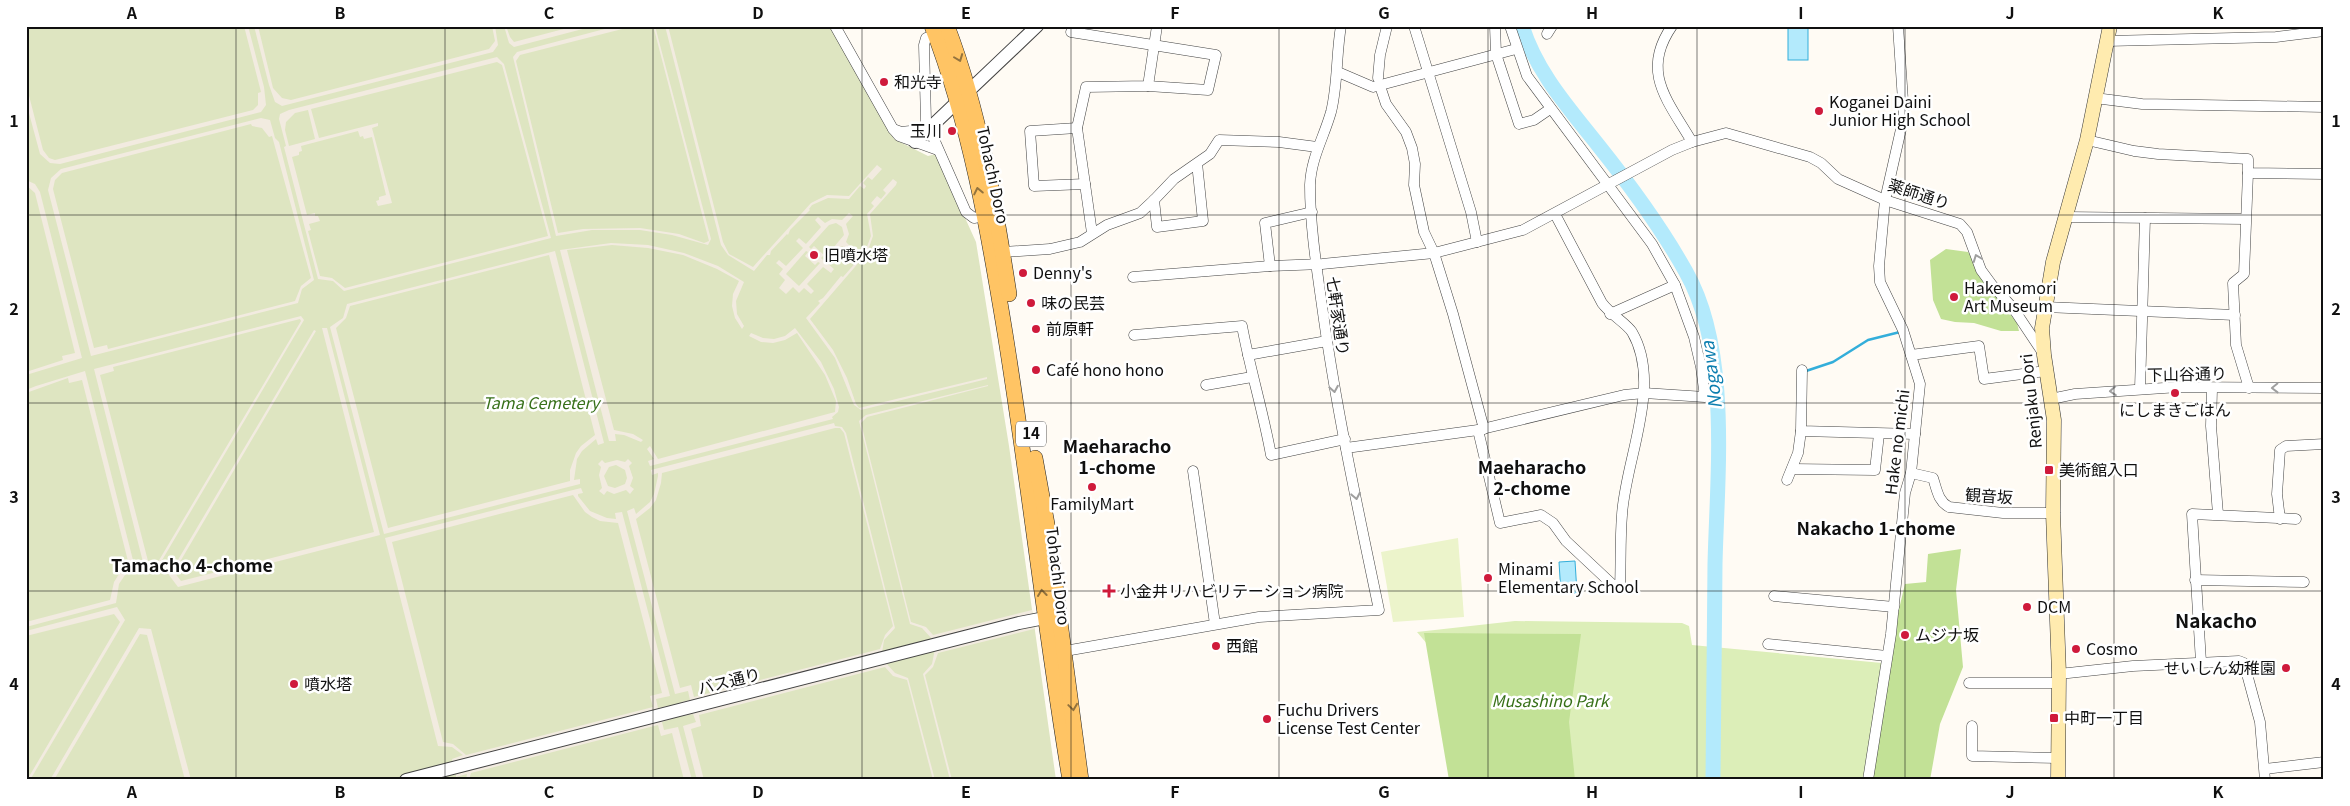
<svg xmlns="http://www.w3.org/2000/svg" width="2350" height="806" font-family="Georgia,'Noto Sans JP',serif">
<rect width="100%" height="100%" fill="#fffbf4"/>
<path fill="#dceeb8" d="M1515,621L1682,623L1689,626L1692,645L1882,663L1865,780H1456L1439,658L1417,632Z"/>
<g fill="#c2e196">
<path d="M1946,249L1968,252L2000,301L2017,323L2019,331H2001L1974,323L1955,322L1941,319L1933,300L1930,260Z"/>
<path d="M1961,549L1956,590L1963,667L1940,724L1930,780H1872L1894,630L1905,584L1926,582L1928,554Z"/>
<path d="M1424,633L1581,634L1569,722L1575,780H1449Z"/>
</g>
<path fill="#dee5c1" d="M26,26H831L894,139L928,156L936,154L976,242L1009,446L1056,780H26Z"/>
<path fill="#ecf4cb" d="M1458,538L1464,617L1393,622L1381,552Z"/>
<g fill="#f2ebe0" fill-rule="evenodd">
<path d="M244,26H248L264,87L266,105L261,112L60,164L50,163L40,154L26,102V84L43,150L49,158L55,160L253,110L258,105V93L261,92Z"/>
<path d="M254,26H258L273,88L282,98L291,100L489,49L495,41L492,26H495L498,45L493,52L282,106L275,102L269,85Z"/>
<path d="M504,26H506L510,37L514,42L575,26H594L514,47L509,43Z"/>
<path d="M616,26H634L520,55L516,61L558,233L583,229L640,228L679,234L704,243L709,241L654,29L651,26H655L711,239L708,245L672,235L640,230H592L556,236L513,57L517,52Z"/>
<path d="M665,26H668L723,242L729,254L753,267L811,203L827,195L849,196L877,165L882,169L872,180L868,177L863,183L866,186L865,188L864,189L860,186L849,199L828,198L812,205L809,209L810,210L790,230L788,235L787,234L771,251L770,255H767L754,271L728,255L721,245Z"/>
<path d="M497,57L504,64L551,238L344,291L333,281L318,279L284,147L286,146L279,119L280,114L289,110ZM497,62L502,65L548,236L345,288L332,278L320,276L308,231L311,230L309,224L320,221L318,216H315V213L307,215L292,157L299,155V152L302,151L301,146L358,131L360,137L363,136L364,139L372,137L386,195L379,197V200L376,201L378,206L392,203L372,128L378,126V123L319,138L311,109ZM308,110L315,139L289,146L285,130L286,122L295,113Z"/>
<path d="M261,118L270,120L275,138L279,142L314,280L302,289L298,303L91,356L48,190L51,178L61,169ZM251,124L252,126L262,128L269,137L272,136L311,278L301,286L295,301L108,349L107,345L94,348L53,189L55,180L62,173Z"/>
<path d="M893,179L897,182L896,185L870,214L873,236L867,253L810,319L833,350L847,378L856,404L859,408L987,377V379L861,410L854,405L835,358L806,318L820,303L818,301L823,298L841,276L843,277L865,252L871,236L867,214L874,206L871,203L877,196L881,199L886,193L883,190Z"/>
<path d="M26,180L35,184L40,192L82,358L26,375V372L63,360L62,356L75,353L35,193L26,185Z"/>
<path d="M849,213L853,216L846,224L849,234L846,242L852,248L849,252L842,246L827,263L834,269L831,273L823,267L807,284L814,291L811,294L804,288L799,293L793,287L786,294L779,288L785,280L779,274L783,269L776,263L779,260L786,266L803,248L796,241L799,238L806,244L821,227L815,220L818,217L825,223L832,219L842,220ZM836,223L842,227L844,235L823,260L821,258L824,255L814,246L811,249L809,247L829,225ZM806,251L808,252L805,256L815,265L818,262L820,263L799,286L786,274Z"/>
<path d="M611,243L648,245L684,253L718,266L744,282L736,301L737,314L744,326L742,329L735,318L732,306L733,294L739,281L717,269L683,255L648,248L612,245L567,250L614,430L633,434L643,440L641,442L624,435L615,434L616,441H609L560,250Z"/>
<path d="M555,251L604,443L598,445L596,439L582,451L577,459L574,480L580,479V484L384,534L330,327L343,318L347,304ZM549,255L595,435L581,446L576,453L570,470V481L388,528L336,328L346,318L350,306Z"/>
<path d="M301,316L304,320L158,567L144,566L94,369ZM300,319L301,321L158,562L148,561L100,375L114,371L113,367Z"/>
<path d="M322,328H327L380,535L178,587L169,575L314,330L316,331L174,572L181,581L374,532Z"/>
<path d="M795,328L821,362L834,389L839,407L838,412L832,417L833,419L650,466L648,461L654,459L647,449L650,446L658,459L835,412L836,401L825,375L797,333L785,340L773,343L761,342L749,336L751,333L763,338L774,339L785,336Z"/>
<path d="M85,371L135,568L125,575L119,584L116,603L26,627V622L110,600L114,582L121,571L129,565L82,380L69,383L68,378L26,393V390L36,386Z"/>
<path d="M988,385V386L867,417L861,423L911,622L926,627L933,635L1032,610V615L933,640L922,628L910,624L859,421L866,415Z"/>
<path d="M834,423L835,426L842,427L846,433L895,628L884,640L882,653L681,705V702L690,700L688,691L675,694L627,511L634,508L636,514L650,502L654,494L658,476V473L652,475L651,470ZM835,428H840L844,433L893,626L885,635L880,649L694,697L691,685L680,688L636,519L650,508L656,500L661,483L662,473Z"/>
<path d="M628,459L632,463L629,466L633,478L630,486L634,489L630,494L626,490L614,494L607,491L604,495L599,491L602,488L599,475L601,467L598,464L602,460L605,463L617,460L625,462ZM616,465L625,470L627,478L625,484L615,488L608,486L604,476L609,467Z"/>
<path d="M581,488L583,493L578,494V496L590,511L607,518L616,519L615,513L622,512L670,696L656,699L658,708L667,706L668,708L453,763L452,759L463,755L452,747L438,746L385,538ZM573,495L585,512L592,517L600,521L618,523L662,693L650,696L653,707L466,755L453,744L443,742L392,542Z"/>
<path d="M117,607L125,620L30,780H27L120,622L114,614L26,636V631Z"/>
<path d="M1034,624V629L938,653L933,667L925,675L952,780H950L923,674L932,664L935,649Z"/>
<path d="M139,628L151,629L191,780H185L147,635L140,634L54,780H50Z"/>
<path d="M885,662L895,673L908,678L935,780H933L907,680L893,676L885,667L699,715L701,726L691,729L704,780H697L683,726L696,722L693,714L684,716V713Z"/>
<path d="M670,717L671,719L662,722L664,730L678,727L692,780H684L672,733L661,736L658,725L471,773L469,780H466L467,774L456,777V772Z"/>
</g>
<g fill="#b3eafc" stroke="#33aeda">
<rect x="1788" y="26" width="20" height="34"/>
<path d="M1575,561L1577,593L1561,594L1559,562Z"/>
</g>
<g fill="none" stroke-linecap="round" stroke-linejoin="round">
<path stroke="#33aeda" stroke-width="2.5" d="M1806,371L1833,362L1868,340L1900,332"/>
<path stroke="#b3eafc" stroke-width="15" d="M1522,26C1537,73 1568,107 1598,145C1630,185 1661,227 1686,272C1731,351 1717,476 1715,564C1714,636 1714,708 1713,780"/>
<defs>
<g id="minor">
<path d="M835,26L893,129L899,136L938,150"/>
<path d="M1414,26L1471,212L1477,242"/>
<path d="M1495,26L1496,54L1519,124L1534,120L1550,109"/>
<path d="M1672,26C1640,72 1668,101 1692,142"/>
<path d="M1071,32L1216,55L1208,90L1148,86"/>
<path d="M1547,34L1552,26"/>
<path d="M935,35L926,38L924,45L926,121L966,212L974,218L984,216"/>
<path d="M2107,41L2276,37L2324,31"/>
<path d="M1338,72L1373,87L1516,49"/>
<path d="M1378,78L1380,55L1387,26"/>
<path d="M1380,86L1386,104L1406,132L1412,148L1415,164L1414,185L1424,232L1434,253L1453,314L1484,429"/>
<path d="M2095,98L2142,104L2324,107"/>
<path d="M1077,128L1030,131L1034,186L1085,184"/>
<path d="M893,129L901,132L929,129"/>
<path d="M2087,140L2134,151L2158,154L2248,159V173L2324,174"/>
<path d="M1197,163L1174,179L1154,200L1157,227L1203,221L1197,163L1210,154L1219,140L1279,142L1317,147"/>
<path d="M2248,173L2244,274L2233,283L2236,345L2249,388"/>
<path d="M2066,217L2245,219"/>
<path d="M1092,233L1077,128L1086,87L1148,86L1157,26"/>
<path d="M1003,252L1050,249L1080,242L1107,225L1140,213L1154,200"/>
<path d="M1270,266L1265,223L1312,212"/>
<path d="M1133,277L1270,266L1322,264L1434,253L1523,230L1672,150L1692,142L1726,133L1810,157L1821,163L1838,179L1885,200L1960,224L1967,232L1981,270L1992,285L2013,308L2043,353"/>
<path d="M2045,307L2235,315"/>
<path d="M1610,314L1675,285"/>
<path d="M1134,335L1242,326C1250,369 1263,411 1271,455L1345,439"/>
<path d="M1248,355L1327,341"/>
<path d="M1911,355L1979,346L1984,379L2046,371"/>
<path d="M1802,370L1801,431L1915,434"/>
<path d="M1206,385L1252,377"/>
<path d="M2140,389L2145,218"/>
<path d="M2212,389L2211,426L2218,514"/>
<path d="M2051,399L2075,394L2179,387L2324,388"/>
<path d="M1478,430L1500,523L1541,515L1553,523L1566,541L1614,586L1620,588C1621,564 1620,539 1622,515C1625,460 1663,385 1632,332C1627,324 1610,314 1602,303L1555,214"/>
<path d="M1346,448L1478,430L1624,395L1644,393L1705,397L1701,367L1694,337L1675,285L1652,244L1527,76L1510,26"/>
<path d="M1792,469L1875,470L1879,434"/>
<path d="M1193,471L1215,624"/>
<path d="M1911,473L1933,478C1937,490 1938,501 1949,507L2003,513H2053"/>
<path d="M1787,480L1798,453L1801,431"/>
<path d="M2280,519L2277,494L2280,450L2286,446L2324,444"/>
<path d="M2195,580L2304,582"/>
<path d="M1774,596L1894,607"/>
<path d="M1768,644L1887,656"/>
<path d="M1065,651L1259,617L1379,610C1359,514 1338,418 1324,320C1318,276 1310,230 1310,185C1311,158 1324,137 1331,112C1338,84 1336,55 1341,26"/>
<path d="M2201,662L2192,514L2296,519"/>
<path d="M2059,674L2133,666L2239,661L2244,663L2260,722L2265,780"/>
<path d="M1969,683H2059"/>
<path d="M1972,726V756L2058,758"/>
<path d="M2265,769L2324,762"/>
<path d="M1868,780L1891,634L1905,493L1911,473L1920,384L1903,330L1880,282L1879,266L1885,200L1904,116L1898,26"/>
</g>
<g id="tertiary">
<path d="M915,142L1037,26"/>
<path d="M406,780L1019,623L1055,616"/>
</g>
<path id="secondary" d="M2058,780L2059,674L2053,513L2054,420L2044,355L2042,328L2053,262L2087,140L2110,26"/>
<g id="primary">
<path d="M932,26C970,125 988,229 1005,333C1029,482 1045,631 1070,780"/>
<path d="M947,26C980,113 995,203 1009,294"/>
<path d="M1035,458L1047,524L1081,780"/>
</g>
</defs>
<use href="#minor" stroke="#434343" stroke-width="11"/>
<use href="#tertiary" stroke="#434343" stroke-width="14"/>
<use href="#secondary" stroke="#323232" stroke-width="15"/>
<use href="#primary" stroke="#212121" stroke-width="16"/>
<use href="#minor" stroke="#fff" stroke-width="10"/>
<use href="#tertiary" stroke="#fff" stroke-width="12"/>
<use href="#secondary" stroke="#ffebaf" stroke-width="14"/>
<use href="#primary" stroke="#ffc464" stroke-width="15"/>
</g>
<defs><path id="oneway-chevron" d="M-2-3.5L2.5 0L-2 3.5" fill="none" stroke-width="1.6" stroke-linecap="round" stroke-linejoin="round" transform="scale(1.25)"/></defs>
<g stroke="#93733e">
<use href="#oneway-chevron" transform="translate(959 58) rotate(69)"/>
<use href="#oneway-chevron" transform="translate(978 191) rotate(-102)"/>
<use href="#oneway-chevron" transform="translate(1042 593) rotate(-97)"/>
<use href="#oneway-chevron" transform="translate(1073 707) rotate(82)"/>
</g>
<g stroke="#9f9f9f">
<use href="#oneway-chevron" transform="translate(1977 258) rotate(-111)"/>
<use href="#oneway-chevron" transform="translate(2275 388) rotate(179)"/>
<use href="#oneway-chevron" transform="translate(1334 389) rotate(80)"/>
<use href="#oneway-chevron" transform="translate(2113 391) rotate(176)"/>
<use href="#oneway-chevron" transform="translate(1356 496) rotate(79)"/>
</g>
<path fill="none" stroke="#101010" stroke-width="1" stroke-opacity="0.55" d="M236,26V780M445,26V780M653,26V780M862,26V780M1071,26V780M1279,26V780M1488,26V780M1697,26V780M1905,26V780M2114,26V780M26,215H2324M26,403H2324M26,591H2324"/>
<g fill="#cf1a3b" stroke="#fff" stroke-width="2">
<circle cx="884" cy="82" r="5"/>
<circle cx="1819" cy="111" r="5"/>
<circle cx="952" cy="131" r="5"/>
<circle cx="814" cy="255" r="5"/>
<circle cx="1023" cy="273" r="5"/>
<circle cx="1954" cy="297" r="5"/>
<circle cx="1031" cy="303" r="5"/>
<circle cx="1036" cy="329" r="5"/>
<circle cx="1036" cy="370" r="5"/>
<circle cx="2175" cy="393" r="5"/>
<rect x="2044" y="465" width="10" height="10" rx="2.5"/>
<circle cx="1092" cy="487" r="5"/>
<circle cx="1488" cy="578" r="5"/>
<path d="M1106.5 583.5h5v5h5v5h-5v5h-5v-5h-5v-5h5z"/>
<circle cx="2027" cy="607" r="5"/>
<circle cx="1905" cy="635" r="5"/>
<circle cx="1216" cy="646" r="5"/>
<circle cx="2076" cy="649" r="5"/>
<circle cx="2286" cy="668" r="5"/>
<circle cx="294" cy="684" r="5"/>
<rect x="2049" y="713" width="10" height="10" rx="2.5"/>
<circle cx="1267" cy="719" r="5"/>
</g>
<g text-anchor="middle" stroke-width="5" stroke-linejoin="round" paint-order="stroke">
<rect fill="#fff" stroke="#585858" stroke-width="1" x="1016" y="421.5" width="30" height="25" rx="4"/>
<g font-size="15" font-weight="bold" fill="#101010">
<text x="1031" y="439">14</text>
</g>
<g font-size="16" fill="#101010" stroke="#fff" text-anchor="start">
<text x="894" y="88">和光寺</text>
<text x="1829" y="108">Koganei Daini<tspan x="1829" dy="18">Junior High School</tspan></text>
<text x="942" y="137" text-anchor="end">玉川</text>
<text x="824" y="261">旧噴水塔</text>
<text x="1033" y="279">Denny's</text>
<text x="1964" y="294">Hakenomori<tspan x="1964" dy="18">Art Museum</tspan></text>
<text x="1041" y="309">味の民芸</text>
<text x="1046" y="335">前原軒</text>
<text x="1046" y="376">Café hono hono</text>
<text x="2175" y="416" text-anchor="middle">にしまきごはん</text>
<text x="2059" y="476">美術館入口</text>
<text x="1092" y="510" text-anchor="middle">FamilyMart</text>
<text x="1498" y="575">Minami<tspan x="1498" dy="18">Elementary School</tspan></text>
<text x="1120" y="597">小金井リハビリテーション病院</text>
<text x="2037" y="613">DCM</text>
<text x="1915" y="641">ムジナ坂</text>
<text x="1226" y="652">西館</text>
<text x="2086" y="655">Cosmo</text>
<text x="2276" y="674" text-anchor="end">せいしん幼稚園</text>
<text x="304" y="690">噴水塔</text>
<text x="1277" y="716">Fuchu Drivers<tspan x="1277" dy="18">License Test Center</tspan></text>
<text x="2064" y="724">中町一丁目</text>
</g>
<g font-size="16" fill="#101010" stroke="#fff">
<text transform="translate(993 175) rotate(78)" y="6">Tohachi Doro</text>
<text transform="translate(1919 194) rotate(18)" y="6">薬師通り</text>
<text transform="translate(1338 316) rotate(82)" y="6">七軒家通り</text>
<text transform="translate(2187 374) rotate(-1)" y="6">下山谷通り</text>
<text transform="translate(2031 401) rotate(-96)" y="6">Renjaku Dori</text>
<text transform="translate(1897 442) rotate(-83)" y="6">Hake no michi</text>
<text transform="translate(1989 496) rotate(4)" y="6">観音坂</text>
<text transform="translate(1058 576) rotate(83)" y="6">Tohachi Doro</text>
<text transform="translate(729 681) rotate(-14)" y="6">バス通り</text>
</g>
<g font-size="16" font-style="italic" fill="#377019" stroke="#fff">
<text x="541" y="409">Tama Cemetery</text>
<text x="1550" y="707">Musashino Park</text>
</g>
<g font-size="18" font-style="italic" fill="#0c7eaf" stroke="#fff">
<text transform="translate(1712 375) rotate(-97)" y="6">Nogawa</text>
</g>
<g font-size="18" font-weight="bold" fill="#101010" stroke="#fff">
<text x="1117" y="453">Maeharacho<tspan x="1117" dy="21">1-chome</tspan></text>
<text x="1532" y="474">Maeharacho<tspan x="1532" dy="21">2-chome</tspan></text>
<text x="1876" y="535">Nakacho 1-chome</text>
<text x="192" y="572">Tamacho 4-chome</text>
</g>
<g font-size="19" font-weight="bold" fill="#101010" stroke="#fff">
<text x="2216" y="628">Nakacho</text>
</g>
</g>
<rect width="2350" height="806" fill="none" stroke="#ffffff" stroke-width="55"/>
<rect x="28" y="28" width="2294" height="750" fill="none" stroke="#101010" stroke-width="2"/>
<g font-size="16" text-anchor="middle" font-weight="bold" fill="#101010">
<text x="132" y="19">A</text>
<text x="340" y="19">B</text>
<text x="549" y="19">C</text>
<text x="758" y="19">D</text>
<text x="966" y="19">E</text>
<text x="1175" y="19">F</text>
<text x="1384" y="19">G</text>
<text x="1592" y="19">H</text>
<text x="1801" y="19">I</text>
<text x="2010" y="19">J</text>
<text x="2218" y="19">K</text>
<text x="14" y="127">1</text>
<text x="2336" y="127">1</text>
<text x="14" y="315">2</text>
<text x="2336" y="315">2</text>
<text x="14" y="503">3</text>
<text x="2336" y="503">3</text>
<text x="14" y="690">4</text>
<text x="2336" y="690">4</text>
<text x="132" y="798">A</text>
<text x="340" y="798">B</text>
<text x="549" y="798">C</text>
<text x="758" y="798">D</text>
<text x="966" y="798">E</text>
<text x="1175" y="798">F</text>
<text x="1384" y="798">G</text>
<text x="1592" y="798">H</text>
<text x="1801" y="798">I</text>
<text x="2010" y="798">J</text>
<text x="2218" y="798">K</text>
</g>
</svg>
